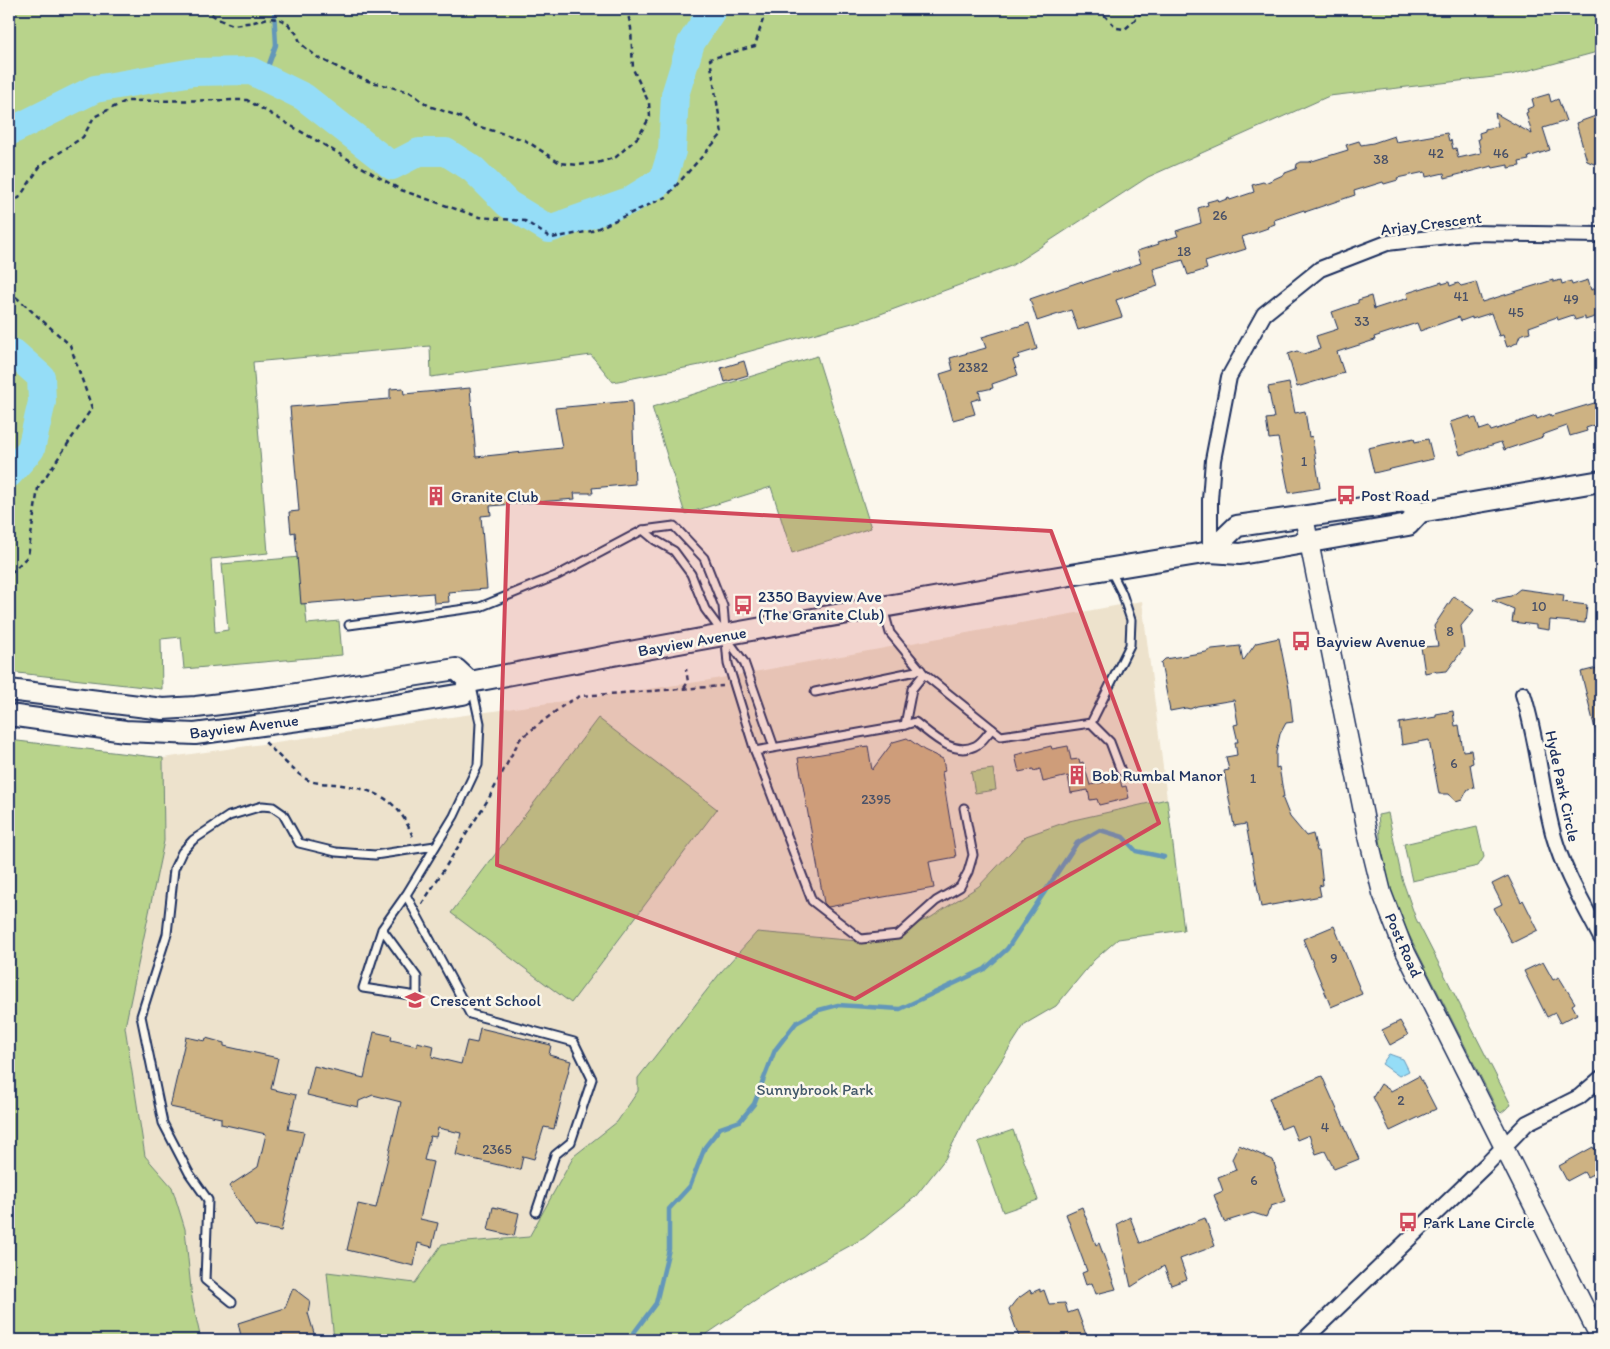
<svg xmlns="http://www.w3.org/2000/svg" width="1610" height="1349" font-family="Itim,sans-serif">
<rect width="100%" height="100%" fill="#fbf7ec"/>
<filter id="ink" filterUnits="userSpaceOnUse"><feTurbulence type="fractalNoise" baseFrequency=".02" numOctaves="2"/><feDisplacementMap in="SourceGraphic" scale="10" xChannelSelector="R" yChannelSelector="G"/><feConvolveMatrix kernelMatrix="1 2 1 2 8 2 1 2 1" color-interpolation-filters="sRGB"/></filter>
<g filter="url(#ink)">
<path fill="#ede2cc" d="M1142,601L1167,799L1069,821L1027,836L979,886L930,918L869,942L757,932L721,972L638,1078V1091L617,1122L574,1156L529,1237L442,1244L415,1283L328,1272L334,1340H201L192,1299L185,1229L172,1187L145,1156L125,1027L164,841L163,758L704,681Z"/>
<g fill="#b8d38b" stroke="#6a8174">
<path d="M9,9H1601V51L1511,75L1329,96L1148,177L1011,266L867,319L700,365L613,382L591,355L431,377L430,346L253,362L268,553L211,559L215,632L228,630L222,564L300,557L307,624L339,621L342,655L184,669L181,637L161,639L162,689L9,672Z"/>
<path d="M817,356L871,528L792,553L771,487L685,514L652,407Z"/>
<path d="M598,718L717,809L571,1003L451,913Z"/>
<path d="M9,740L163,758L164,841L125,1027L145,1156L172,1187L185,1229L192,1299L201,1340H9Z"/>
<path d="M993,769L996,790L975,793L971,772Z"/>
<path d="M1167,799L1184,930L1118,939L1094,960L1056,1006L1025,1024L971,1108L945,1159L915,1197L864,1238L800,1273L767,1293L698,1340H334L327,1272L415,1283L442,1244L529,1237L574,1156L617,1122L638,1091V1078L721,972L757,932L869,942L930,918L979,886L1026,836L1069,821Z"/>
<path d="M1388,813L1402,879L1416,919L1511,1105L1501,1113L1497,1109L1403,923L1388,884L1382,858L1378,815Z"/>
<path d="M1477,827L1484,857L1478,866L1412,881L1404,844Z"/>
<path d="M1013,1130L1038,1200L1003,1212L978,1142Z"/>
</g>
<path fill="#95ddf7" stroke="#6497ba" d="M1389,1054L1403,1059L1409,1071L1399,1076L1382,1064Z"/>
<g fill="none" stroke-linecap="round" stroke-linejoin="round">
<g stroke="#6497ba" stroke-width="4.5">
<path d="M264,78L276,45L274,9"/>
<path d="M626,1340L633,1334L656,1303L669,1249V1209L690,1186L705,1147L720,1128L740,1121L754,1104L775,1050L796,1023L819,1010L838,1005L900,1009L985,969L1007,949L1077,843L1100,830L1123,837L1136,851L1164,857"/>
</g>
<g stroke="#95ddf7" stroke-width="28">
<path d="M9,132L95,89L193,72L251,71L304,97L392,166L419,152H446L473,169L508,204L549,229L629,201L663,180L672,151L675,95L691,43L713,9"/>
<path d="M9,353H14L41,377L42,402L31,449L9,474"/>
</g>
</g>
<g fill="#cdb283" stroke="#1b2f5e">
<path d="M1549,94L1551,102L1558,99L1566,121L1543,128L1550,150L1528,157L1529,160L1519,162L1520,166L1508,168V165L1493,168L1492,166L1445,178L1444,173L1426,177L1425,172L1397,178L1398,180L1384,184L1383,182L1354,191L1355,195L1305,212L1304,210L1274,220L1275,224L1267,227L1268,228L1242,237L1246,249L1205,262L1207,269L1188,275L1183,260L1153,269L1158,286L1116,300L1122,317L1078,330L1071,310L1037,321L1030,299L1082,281L1083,283L1141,263L1137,251L1159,244L1158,242L1178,236L1176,231L1201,223L1198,208L1208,205L1207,202L1218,199L1219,202L1229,198L1230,200L1254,192L1252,185L1263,182L1265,183L1285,174V173L1296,169L1297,164L1301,162H1309L1348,150L1346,145L1359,141L1361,145L1373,143L1394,136L1396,142L1447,133L1449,141L1451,140L1453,149L1456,148L1458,158L1481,153L1478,139H1480L1479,133L1485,131V129L1498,126L1495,113L1532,134L1526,113L1528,112L1527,109L1534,106L1532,99Z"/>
<path d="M1601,114V158L1594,164L1587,161L1576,123Z"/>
<path d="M1553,280V282L1561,280L1562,284L1571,281L1572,285L1588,280L1591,290L1601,286V315L1585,320V317L1575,320L1573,315L1558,320L1557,317L1529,327L1530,332L1520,335L1517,343L1507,347L1503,335L1499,336L1491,313L1472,319V317L1461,321L1459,317L1420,331L1417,323L1374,337L1375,340L1337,352L1344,373L1297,387L1288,354L1297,351L1303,354L1320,349L1316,336L1338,329L1332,312L1358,303V300L1371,296L1374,309L1408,298L1407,293L1442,282V284L1449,282L1450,286L1458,283L1461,286L1476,282L1482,302Z"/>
<path d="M1029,323L1037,349L1018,355L1019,358L1013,360L1018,375L992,384L993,388L979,391L981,398L971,401L975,414L953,420L940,374L953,370L950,358L986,348L982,337Z"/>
<path d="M744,361L748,375L725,382L721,368Z"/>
<path d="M1289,383L1295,413L1305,411L1309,437L1312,436L1320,488L1289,493L1278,438L1269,439L1266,419L1274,418L1268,387Z"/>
<path d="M403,388L404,394L470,388L476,457L562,448L555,408L632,401L635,484L592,488L593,493H574L575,499L490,506L491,515L481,516L487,589L448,592L449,602L434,603L433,593L301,604L295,532L291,533L289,512L299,511L290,407L390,399V389Z"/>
<path d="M1601,401V423L1586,428L1587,431L1570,436L1567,426L1542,435L1543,437L1504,450L1501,442L1460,455L1450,422L1470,416L1471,419L1476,418L1480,430L1489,427L1491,431L1536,416L1537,419L1550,414L1551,416Z"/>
<path d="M1414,438L1415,442L1428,439L1433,459L1374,473L1368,448Z"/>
<path d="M1520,589L1564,595L1563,602L1587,605L1585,623L1550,620L1549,630L1536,628V625L1512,622L1514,609L1492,600L1511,596Z"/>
<path d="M1454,596L1474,610L1461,626L1464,648L1447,671L1436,672L1435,671L1425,673L1421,647L1438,646L1434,626Z"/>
<path d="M1279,638L1289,688L1293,722L1286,723L1280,734L1276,752V768L1279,767L1284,797H1282L1290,817L1306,836L1313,834L1317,851H1319L1323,885L1319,886L1321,896L1261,907L1246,824L1234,826L1224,771L1229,770L1226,757L1237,755L1235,742H1238L1234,725L1238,724L1234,700L1197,706L1190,709L1186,708L1170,711L1161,663L1165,659L1206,652L1212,649L1240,646L1243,661L1256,643Z"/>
<path d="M1601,667V737H1597L1581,672Z"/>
<path d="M1453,711L1455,726L1459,725L1463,751L1471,750L1473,763L1470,764L1474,788L1468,789L1462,800L1456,802L1449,794H1439L1429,740L1402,745L1399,723L1436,717V714Z"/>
<path d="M907,738L924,750L943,759L945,771L942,772L956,857L929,862L934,888L828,907L824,903L798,758L868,746L872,770L893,742Z"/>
<path d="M1051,746L1052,749L1068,746L1071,760L1079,759L1080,763L1083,762L1090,785L1120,779L1122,787L1126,786L1129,798L1099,805L1097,799L1090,800L1088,790L1071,793L1068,776L1043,782L1040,769L1034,771L1033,769L1019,772L1015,755Z"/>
<path d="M1508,876L1521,902L1523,900L1538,930L1512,943L1494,908L1502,904L1492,884Z"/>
<path d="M1334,926L1362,994L1331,1007L1303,939Z"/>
<path d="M1543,962L1553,980L1559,977L1575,1003L1572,1005L1577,1014L1560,1023L1555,1013L1547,1017L1524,971Z"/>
<path d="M1400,1021L1408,1035L1390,1045L1382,1030Z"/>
<path d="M480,1028L551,1045L549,1055L571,1061L554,1129L544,1127L534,1159L523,1156L520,1170L456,1155L461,1133L438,1128L436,1137L430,1136L424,1160L433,1162L420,1219L438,1223L432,1247L418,1243L414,1266L347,1250L358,1204L376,1208L401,1102L373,1095L359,1101L358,1107L307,1095L314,1066L364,1078L374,1032L392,1036L391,1040L417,1046V1042L434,1046L432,1057L461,1064L467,1041L477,1043Z"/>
<path d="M186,1037L205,1041L206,1038L224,1043V1046L278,1058L271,1089L296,1095L288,1129L304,1132L281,1231L255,1226L229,1186L258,1167L266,1134L221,1124V1118L170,1107Z"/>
<path d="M1322,1076L1359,1159L1334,1169L1325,1151L1316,1154L1309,1135L1297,1140L1291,1125L1281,1129L1269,1098Z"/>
<path d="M1419,1076L1436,1109L1390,1131L1373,1097L1381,1084L1391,1091Z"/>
<path d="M1239,1145L1273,1160L1276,1169L1275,1170L1286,1201L1271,1206L1266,1217L1253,1213L1224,1222L1214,1195L1223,1191L1218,1177L1236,1170L1232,1159Z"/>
<path d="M1601,1145V1170L1587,1177L1584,1172L1567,1181L1559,1166L1593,1147L1594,1149Z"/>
<path d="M493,1207L519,1213L514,1236L488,1230Z"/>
<path d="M1082,1207L1096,1245L1099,1243L1116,1289L1096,1294L1092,1283L1086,1285L1082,1273L1087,1271L1066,1214Z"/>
<path d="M1130,1217L1140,1243L1205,1218L1215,1246L1180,1259L1187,1279L1171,1285L1164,1266L1131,1287L1117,1224Z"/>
<path d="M293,1288L310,1301L308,1313L316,1340H242L238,1323L285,1308Z"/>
<path d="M1040,1289V1292L1044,1290L1049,1304L1065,1303L1068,1313L1077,1310L1088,1340H1020L1009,1309L1016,1300L1030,1290L1031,1293Z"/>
</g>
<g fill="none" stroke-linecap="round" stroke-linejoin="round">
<defs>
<g id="service">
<path d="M643,530L655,540L674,551L691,574L705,609L744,662L774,747"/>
<path d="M883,608L890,633L924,674L1001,736L1091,723L1130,645L1131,620L1122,593L1111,571"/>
<path d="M349,625L480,607L558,575L643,530L674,526L704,558L723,606L728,664L755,751"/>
<path d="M924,674L912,689L905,725L755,751L812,901L861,939L898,935L936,901L960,887L968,872L973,855L964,808"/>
<path d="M815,692L921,670"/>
<path d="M1091,723L1110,742L1121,771"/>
<path d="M905,725L915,722C931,734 953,757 975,746C982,743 987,734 992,729"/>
<path d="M406,895L470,1014L574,1042L592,1079L571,1142L555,1155L536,1212"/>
<path d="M382,929L417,977V996L363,988L382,929L406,895L454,816L478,765L480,723L472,687"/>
<path d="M232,1302L205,1280L208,1200L189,1173L163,1123L141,1016L167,934L174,869L182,852L193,840L229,816L262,806L273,807L283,814L299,843L336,852L375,855L435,846"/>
</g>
<g id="minor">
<path d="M1210,552V500L1213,460L1229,377L1264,314L1320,269L1387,243L1473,233L1601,235"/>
<path d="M1523,694C1538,741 1541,790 1554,837C1564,872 1584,905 1601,938"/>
<path d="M1304,1340L1488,1163L1527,1123L1579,1097L1601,1078"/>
</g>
<path id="tertiary" d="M1304,517L1368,836L1382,893L1402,945L1601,1340"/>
<g id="secondary">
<path d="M1210,552L1237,526L1405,502L1420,512"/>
<path d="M9,690L163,709L196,707L277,697L456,669L470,682"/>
<path d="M9,715L125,731L195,734L336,715L463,694L470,682C716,635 963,592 1210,552L1240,554L1408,525L1420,512L1601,481"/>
</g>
</defs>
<use href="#service" stroke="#1b2f5e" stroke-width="11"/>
<use href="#minor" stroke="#1b2f5e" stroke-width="18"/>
<use href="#tertiary" stroke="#1b2f5e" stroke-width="21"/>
<use href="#secondary" stroke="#1b2f5e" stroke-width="24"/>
<g stroke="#1b2f5e" stroke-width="2.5" stroke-dasharray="5 4" stroke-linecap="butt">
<path d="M204,9L220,20L233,25L254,22L268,18L278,19L286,22L296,33L301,44L317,57L347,72L368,81L410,92L429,106L458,116L473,125L525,140L560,163L578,165L597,163L616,157L638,137L650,117L649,103L633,69L631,28L628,14L621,9"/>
<path d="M1098,9L1117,28L1125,29L1133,22L1144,9"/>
<path d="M9,203L19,198L41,165L83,137L94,117L126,101L247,100L401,190L479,217L525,221L551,238L592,231L666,197L722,134L710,59L755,46L766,9"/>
<path d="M9,291L70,345L92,408L38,488L28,556L9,575"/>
<path d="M684,688L688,682L686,669"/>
<path d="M265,742C275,752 296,774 308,780C316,784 327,783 335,784C377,790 399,798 414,840"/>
<path d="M422,904L489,798L520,739L565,704L580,696L723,686"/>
</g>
<use href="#service" stroke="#fbf7ec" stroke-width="7"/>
<use href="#minor" stroke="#fbf7ec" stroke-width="14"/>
<use href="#tertiary" stroke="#fbf7ec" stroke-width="18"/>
<use href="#secondary" stroke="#fbf7ec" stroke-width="20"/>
</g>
</g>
<path fill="#d1495b" fill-opacity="0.2" stroke="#d1495b" stroke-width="4" stroke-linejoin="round" d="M508,501L1051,531L1159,823L855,999L497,865Z"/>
<defs>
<symbol id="bus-bare" viewBox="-9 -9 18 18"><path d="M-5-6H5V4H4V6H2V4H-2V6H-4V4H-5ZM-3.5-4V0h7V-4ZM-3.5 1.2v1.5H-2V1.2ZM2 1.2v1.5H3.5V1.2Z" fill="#d1495b" stroke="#fbf7ec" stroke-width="2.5" paint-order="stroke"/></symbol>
<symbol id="building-bare" viewBox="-9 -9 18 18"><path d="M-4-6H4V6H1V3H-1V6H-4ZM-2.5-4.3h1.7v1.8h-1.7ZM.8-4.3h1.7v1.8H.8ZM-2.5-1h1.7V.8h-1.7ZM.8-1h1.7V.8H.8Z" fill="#d1495b" stroke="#fbf7ec" stroke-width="2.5" paint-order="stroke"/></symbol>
<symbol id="school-bare" viewBox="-9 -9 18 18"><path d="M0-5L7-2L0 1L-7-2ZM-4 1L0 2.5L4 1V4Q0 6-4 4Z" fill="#d1495b" stroke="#fbf7ec" stroke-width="2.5" paint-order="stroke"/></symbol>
</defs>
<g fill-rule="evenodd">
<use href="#bus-bare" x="1332" y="481" width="28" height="28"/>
<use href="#building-bare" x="422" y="482" width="28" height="28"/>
<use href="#bus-bare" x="729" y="591" width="28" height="28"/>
<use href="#bus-bare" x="1287" y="627" width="28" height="28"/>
<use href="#building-bare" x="1063" y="761" width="28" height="28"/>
<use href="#school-bare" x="401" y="986" width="28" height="28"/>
<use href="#bus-bare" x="1394" y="1208" width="28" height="28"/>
</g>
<g text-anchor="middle" stroke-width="5" stroke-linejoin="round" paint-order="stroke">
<g font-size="14" fill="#485067">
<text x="1436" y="158">42</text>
<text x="1501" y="158">46</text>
<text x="1381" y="164">38</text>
<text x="1220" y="220">26</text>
<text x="1184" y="256">18</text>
<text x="1461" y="301">41</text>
<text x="1571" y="304">49</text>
<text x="1516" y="317">45</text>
<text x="1362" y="326">33</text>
<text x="973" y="372">2382</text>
<text x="1304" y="466">1</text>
<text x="1539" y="611">10</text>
<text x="1450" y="636">8</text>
<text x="1454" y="768">6</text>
<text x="1253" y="783">1</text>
<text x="876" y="804">2395</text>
<text x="1334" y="963">9</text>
<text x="1401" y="1105">2</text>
<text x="1325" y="1132">4</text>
<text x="497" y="1154">2365</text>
<text x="1254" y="1185">6</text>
</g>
<g font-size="16" fill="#1b2f5e" stroke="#fbf7ec">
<text transform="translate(1431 223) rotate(-7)" y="6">Arjay Crescent</text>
<text transform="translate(692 641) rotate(-10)" y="6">Bayview Avenue</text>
<text transform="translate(244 726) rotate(-7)" y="6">Bayview Avenue</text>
<text transform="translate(1563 786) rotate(78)" y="6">Hyde Park Circle</text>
<text transform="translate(1404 945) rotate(66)" y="6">Post Road</text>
</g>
<g font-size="16" fill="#1b2f5e" stroke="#fbf7ec" text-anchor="start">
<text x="1361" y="501">Post Road</text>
<text x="451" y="502">Granite Club</text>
<text x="758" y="602">2350 Bayview Ave<tspan x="758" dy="18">(The Granite Club)</tspan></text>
<text x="1316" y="647">Bayview Avenue</text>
<text x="1092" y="781">Bob Rumbal Manor</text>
<text x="430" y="1006">Crescent School</text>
<text x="1423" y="1228">Park Lane Circle</text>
</g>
<g font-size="16" fill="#425869" stroke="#fbf7ec">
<text x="815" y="1095">Sunnybrook Park</text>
</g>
</g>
<rect width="1610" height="1349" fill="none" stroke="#fbf7ec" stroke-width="30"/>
<rect x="15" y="15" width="1580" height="1319" fill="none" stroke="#1b2f5e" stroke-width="2" filter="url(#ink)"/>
</svg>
